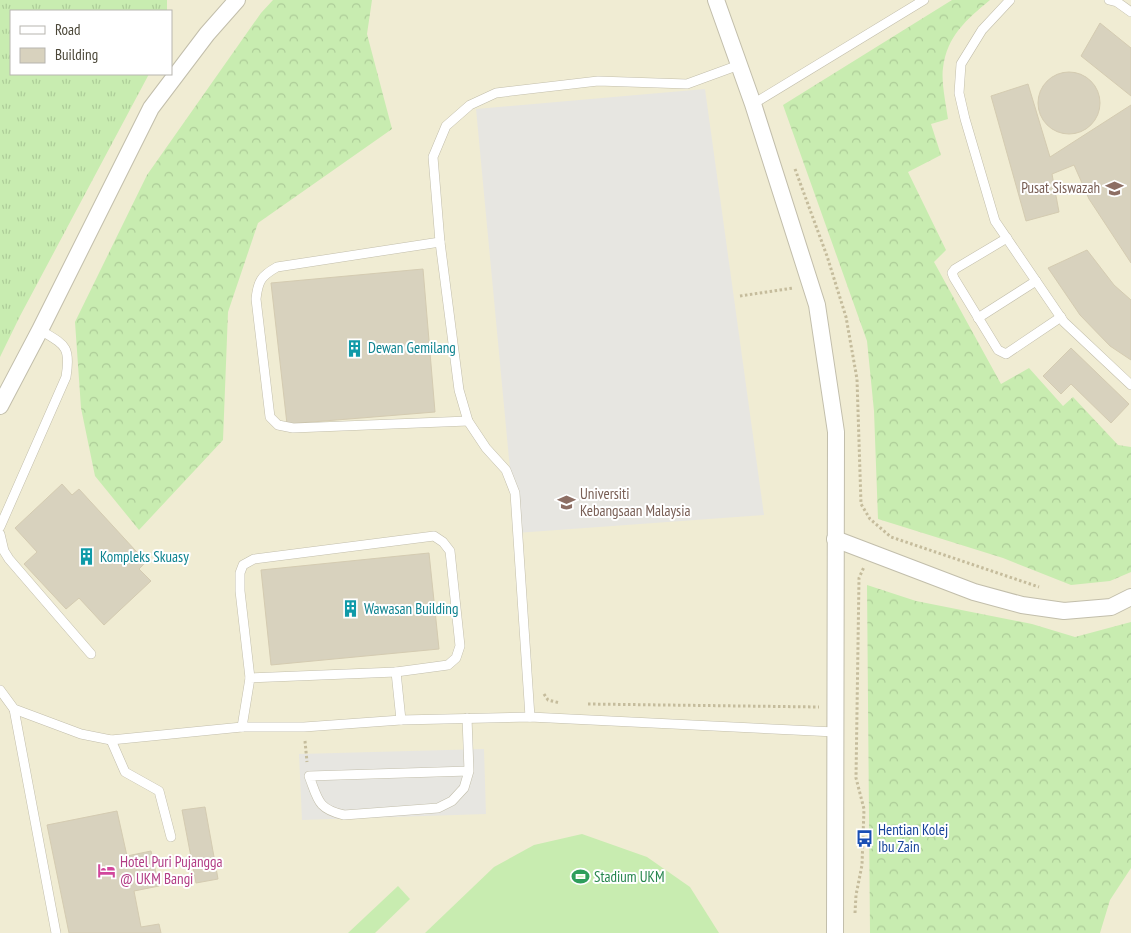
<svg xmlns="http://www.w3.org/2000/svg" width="1131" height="933" font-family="'PT Sans Narrow',sans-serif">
<defs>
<pattern id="grass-tufts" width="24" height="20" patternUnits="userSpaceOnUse" patternTransform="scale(1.25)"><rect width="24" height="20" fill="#c8ecb0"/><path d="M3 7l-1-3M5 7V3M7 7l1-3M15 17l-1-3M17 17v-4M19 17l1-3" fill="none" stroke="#adcc98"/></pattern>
<pattern id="forest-crowns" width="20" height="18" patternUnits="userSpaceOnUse" patternTransform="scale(1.25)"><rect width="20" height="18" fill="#c8ecb0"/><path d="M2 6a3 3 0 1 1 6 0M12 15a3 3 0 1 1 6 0" fill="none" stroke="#adcc98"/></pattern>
</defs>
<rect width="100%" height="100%" fill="#f6f4ea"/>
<path fill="#f0ecd3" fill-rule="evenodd" d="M0,0H1131V933H0ZM11,11H171V74H11Z"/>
<path fill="url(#grass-tufts)" d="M0,0H167V11H11V74H149L20,316L0,357Z"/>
<g fill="url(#forest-crowns)">
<path d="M273,0H372L367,34L392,129L258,223L228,312L223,440L139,530L95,476L81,408L75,322L147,175L261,13Z"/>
<path d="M952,0H990C966,20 947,36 943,68C941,81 946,105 948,119L931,124L941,155L908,172L946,250L934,262L1001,384L1029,368L1063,406L1073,397L1118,445L1131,447V572L1110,581L1071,585L1003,558L878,519L874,411L867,341L783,105Z"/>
<path d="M867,585L916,601L1032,624L1075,637L1131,622V868L1110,900L1100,933H870Z"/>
</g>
<g fill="#c8ecb0">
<path d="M582,834L647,857L690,887L719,933H425L494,867L534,845Z"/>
<path d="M398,886L410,899L375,933H348Z"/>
</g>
<g fill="#e7e6e1">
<path d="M705,89L764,515L516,533L476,109Z"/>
<path d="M484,749L486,814L302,820L299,754Z"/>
</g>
<g fill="#d8d2be" stroke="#d4cbb1">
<path d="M1100,23L1131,48V96L1081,56Z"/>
<circle cx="1069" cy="103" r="31"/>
<path d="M1028,84L1050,157L1131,105V263L1089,199L1074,165L1052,174L1059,212L1026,221L991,96Z"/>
<path d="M1087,250L1114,285L1131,300V360L1110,346L1080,315L1048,268Z"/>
<path d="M423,269L435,412L287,424L271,283Z"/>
<path d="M1071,348L1129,404L1111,423L1071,384L1061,394L1043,376Z"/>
<path d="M62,484L72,495L79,489L146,562L139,569L151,581L104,625L79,598L66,609L24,564L37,552L15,528Z"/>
<path d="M429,553L439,649L271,665L261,570Z"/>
<path d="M205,807L218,879L196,883L182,810Z"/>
<path d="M117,811L127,856L151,851L159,886L134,891L141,927L159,924L161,933H69L47,825Z"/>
</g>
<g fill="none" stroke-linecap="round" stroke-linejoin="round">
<defs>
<g id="lane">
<path d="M1010,0L982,30L961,64L959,93L965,119L995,221L1064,322L1131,385"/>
<path d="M1109,0L1117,2L1131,12"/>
<path d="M753,104L924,0"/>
<path d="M1007,238L955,269L952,273L954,278L998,350L1006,354L1061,317"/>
<path d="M440,242L277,267C261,276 258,281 256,299L270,417L278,425L293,428L468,421"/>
<path d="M978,318L1036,281"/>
<path d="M0,527L66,377C71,346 65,345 40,330"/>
<path d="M0,534L4,551L9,559L91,654"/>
<path d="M250,678L240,591V573L243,565L254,559L434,536L443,542L450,551L460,646L456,658L448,665L396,672"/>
<path d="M0,690L14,709L81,734L111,740L242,727H304L401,720L530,717L835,732"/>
<path d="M14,709L56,933"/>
<path d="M530,717L515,493L506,470L486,448L468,421L459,390L440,242L433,157L446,126L470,105L496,93L598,81L687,84L739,65"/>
<path d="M467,718L469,771L464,788L452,801L438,808L344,815C317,809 318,799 309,776L469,771"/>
<path d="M242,727L250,678L396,672L401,720"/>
<path d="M111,740L125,772L159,791L171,837"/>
</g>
<g id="street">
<path d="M716,0L753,104L817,305L836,432L835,933"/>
<path d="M0,406L40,330L151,108L207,34L237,0"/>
<path d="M835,539L974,592L1022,605L1064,611L1111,607L1131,597"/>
</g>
</defs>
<use href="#lane" stroke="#c2beab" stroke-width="10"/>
<use href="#street" stroke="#c2beab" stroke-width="18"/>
<g stroke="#c5bc9c" stroke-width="3" stroke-dasharray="2.5 2.5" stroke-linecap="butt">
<path d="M795,169L827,256L846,317L857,379L861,504L870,519L891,537L1039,587"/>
<path d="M740,296L793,288"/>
<path d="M544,694L548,700L560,703"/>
<path d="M588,704L819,707"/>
<path d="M305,741L307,762"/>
<path d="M855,913L856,895L862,865L864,809L856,778L859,578L864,567"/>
</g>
<use href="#lane" stroke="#fff" stroke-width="9"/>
<use href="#street" stroke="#fff" stroke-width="16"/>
</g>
<defs>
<symbol id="university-bare" viewBox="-9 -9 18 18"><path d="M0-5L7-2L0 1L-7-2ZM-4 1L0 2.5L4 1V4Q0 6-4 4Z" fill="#8d6e63" stroke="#fff" stroke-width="2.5" paint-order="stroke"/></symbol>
<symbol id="building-bare" viewBox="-9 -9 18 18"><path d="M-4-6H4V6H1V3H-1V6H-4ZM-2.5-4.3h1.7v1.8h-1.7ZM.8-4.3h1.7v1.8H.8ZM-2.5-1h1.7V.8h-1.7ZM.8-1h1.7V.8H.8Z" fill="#0f9aa8" stroke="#fff" stroke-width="2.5" paint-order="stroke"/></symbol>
<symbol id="bus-bare" viewBox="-9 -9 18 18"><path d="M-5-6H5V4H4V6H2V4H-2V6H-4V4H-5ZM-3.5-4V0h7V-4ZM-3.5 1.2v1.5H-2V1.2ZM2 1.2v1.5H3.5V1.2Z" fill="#1a4fb4" stroke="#fff" stroke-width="2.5" paint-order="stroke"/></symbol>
<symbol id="hotel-bare" viewBox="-9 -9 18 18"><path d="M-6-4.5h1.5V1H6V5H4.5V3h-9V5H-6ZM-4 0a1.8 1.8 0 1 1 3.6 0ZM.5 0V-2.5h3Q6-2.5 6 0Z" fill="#d1479c" stroke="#fff" stroke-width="2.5" paint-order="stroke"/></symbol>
<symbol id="stadium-bare" viewBox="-9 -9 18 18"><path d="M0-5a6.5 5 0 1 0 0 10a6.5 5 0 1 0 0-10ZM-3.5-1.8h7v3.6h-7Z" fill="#2e9e5b" stroke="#fff" stroke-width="2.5" paint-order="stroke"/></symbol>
</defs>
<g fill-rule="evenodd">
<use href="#university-bare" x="1102" y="176" width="25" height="25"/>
<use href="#building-bare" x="342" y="336" width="25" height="25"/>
<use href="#university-bare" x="554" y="490" width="25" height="25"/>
<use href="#building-bare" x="74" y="544" width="25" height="25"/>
<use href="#building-bare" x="338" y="596" width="25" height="25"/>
<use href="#bus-bare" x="852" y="826" width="25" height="25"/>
<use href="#hotel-bare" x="94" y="858" width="25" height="25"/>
<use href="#stadium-bare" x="568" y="864" width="25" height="25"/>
</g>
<g text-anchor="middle" stroke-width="4" stroke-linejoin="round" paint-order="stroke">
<g font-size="15" fill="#785e54" stroke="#fff" text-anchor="end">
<text x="1100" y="193">Pusat Siswazah</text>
<text x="580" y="499" text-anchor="start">Universiti<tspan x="580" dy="17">Kebangsaan Malaysia</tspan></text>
</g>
<g font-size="15" fill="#0d838f" stroke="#fff" text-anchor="start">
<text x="368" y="353">Dewan Gemilang</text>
<text x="100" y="562">Kompleks Skuasy</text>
<text x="364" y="614">Wawasan Building</text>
</g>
<g font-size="15" fill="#164399" stroke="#fff" text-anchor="start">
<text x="878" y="835">Hentian Kolej<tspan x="878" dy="17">Ibu Zain</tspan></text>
</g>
<g font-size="15" fill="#b23c85" stroke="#fff" text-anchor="start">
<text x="120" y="867">Hotel Puri Pujangga<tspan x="120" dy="17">@ UKM Bangi</tspan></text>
</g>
<g font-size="15" fill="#27864d" stroke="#fff" text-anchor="start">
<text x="594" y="882">Stadium UKM</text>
</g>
</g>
<rect x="10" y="10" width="162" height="65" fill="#ffffff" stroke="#b7b5af"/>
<rect x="20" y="26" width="25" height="8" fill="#ffffff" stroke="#b7b5af"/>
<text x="55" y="35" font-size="15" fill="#4a4637">Road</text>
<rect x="20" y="48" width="25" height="15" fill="#d8d2be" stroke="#b7b5af"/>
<text x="55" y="60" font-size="15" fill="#4a4637">Building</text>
</svg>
